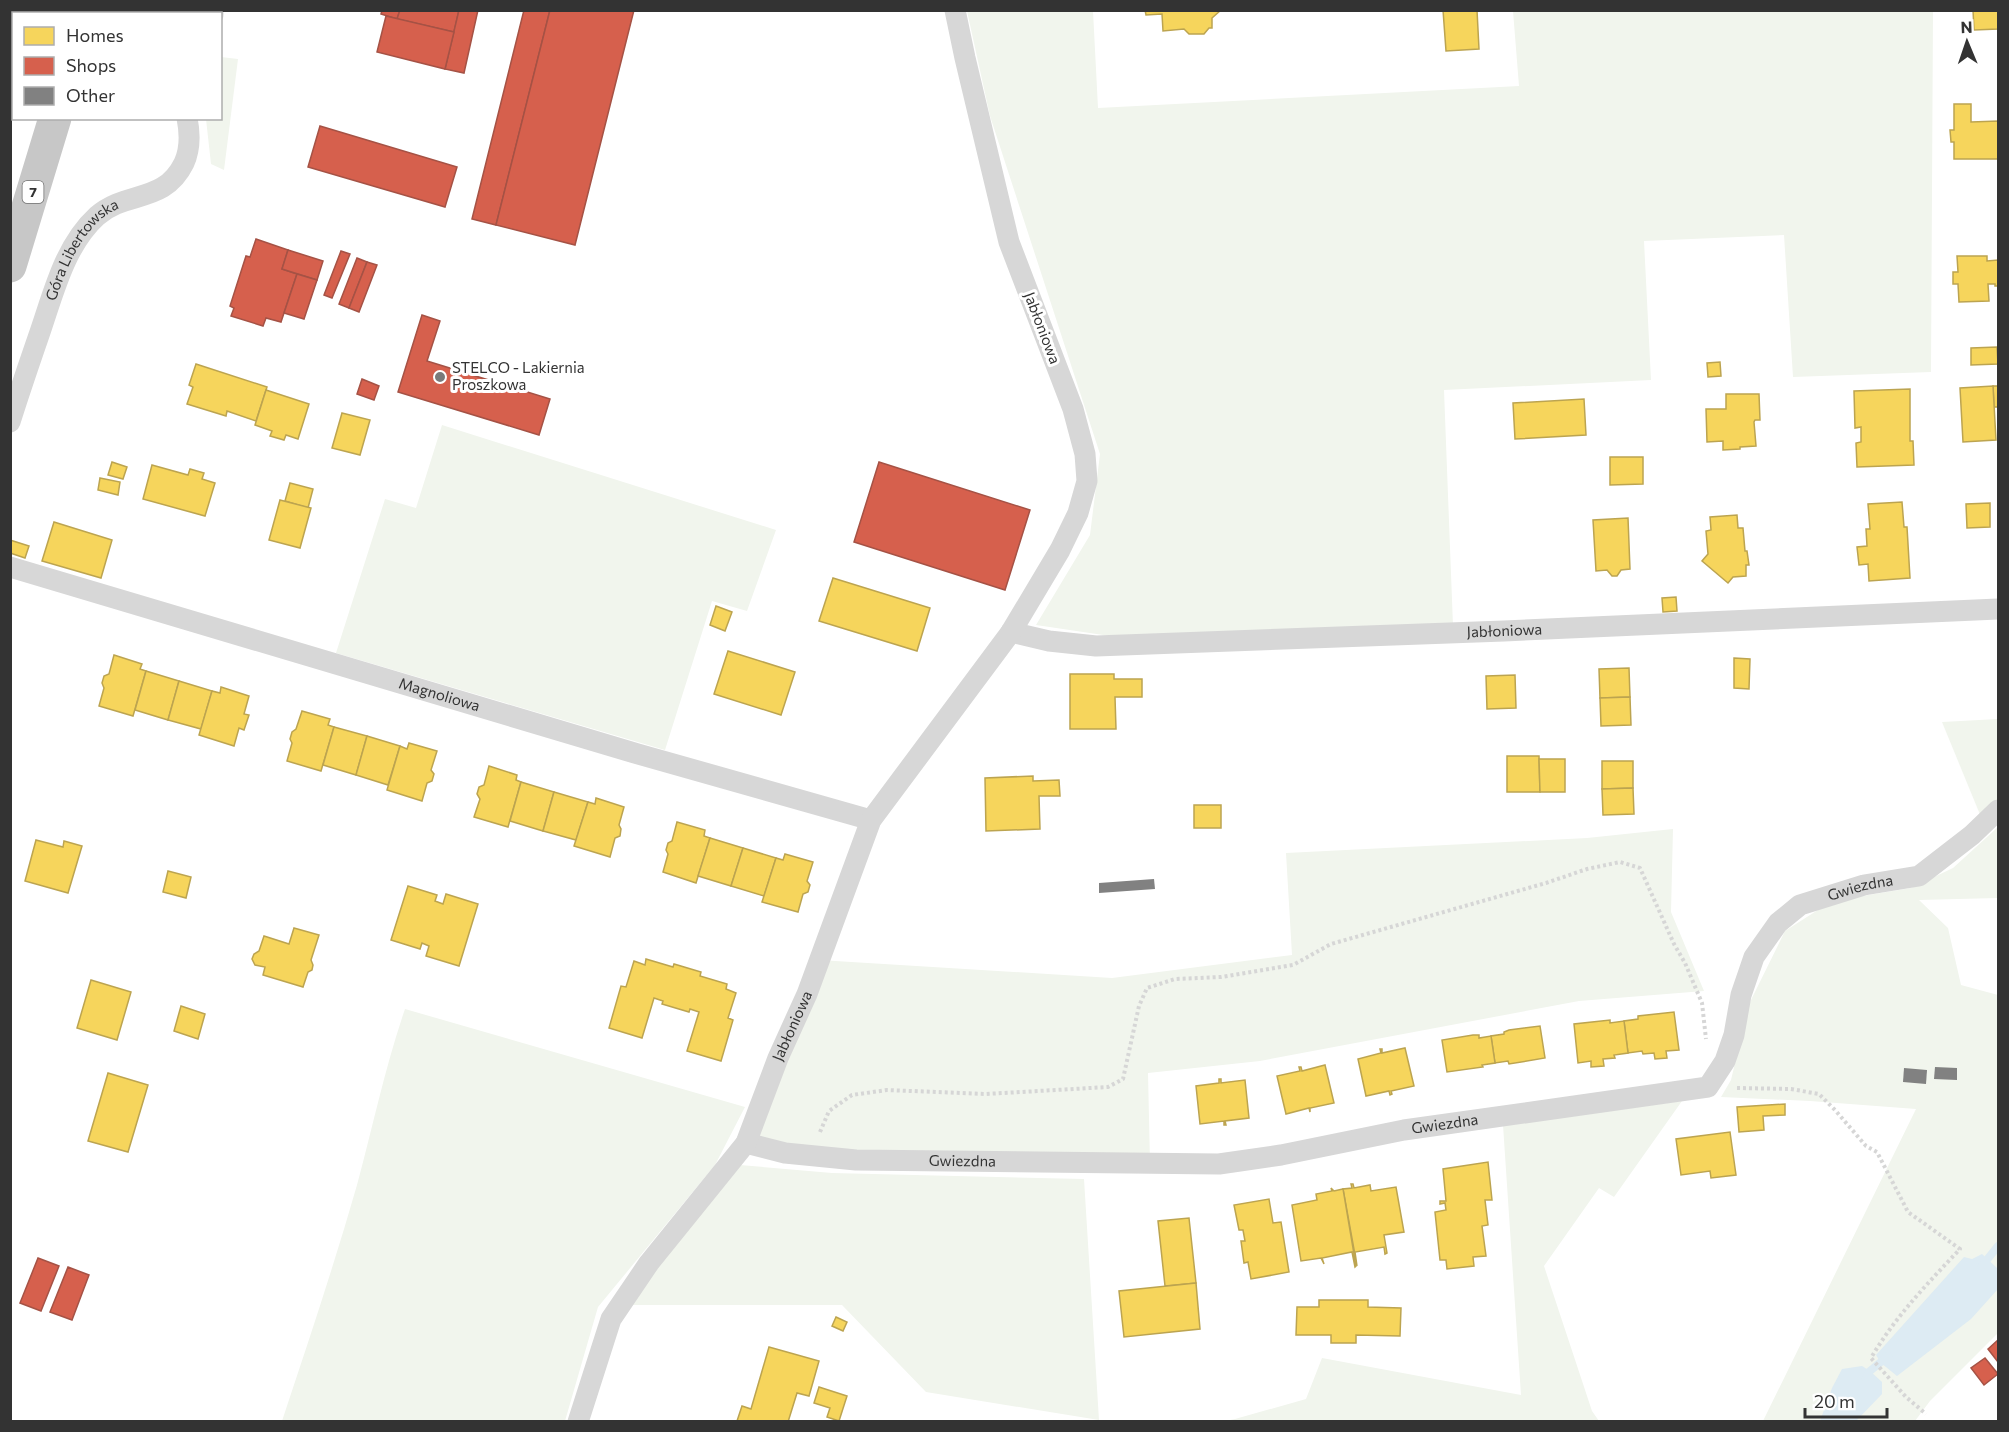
<svg xmlns="http://www.w3.org/2000/svg" width="2009" height="1432" font-family="Commissioner,sans-serif">
<rect width="100%" height="100%" fill="#fff"/>
<g fill="#f1f5ed">
<path d="M967,11H1093L1098,108L1519,86L1513,11H1933L1931,372L1793,377L1784,235L1644,241L1651,380L1444,390L1453,626L1110,636L1036,625L1090,535L1100,454L990,116Z"/>
<path d="M221,57L238,59L224,170L211,164L206,119L220,118Z"/>
<path d="M442,425L776,530L747,611L712,601L665,750L336,653L385,499L416,508Z"/>
<path d="M1998,719V800L1981,817L1942,722Z"/>
<path d="M1998,827V898L1919,900L1948,928L1961,985L1998,995V1333L1930,1401L1915,1421H1763L1916,1109L1810,1101L1721,1097L1731,1080L1749,1004L1785,931L1832,901L1911,888L1953,868Z"/>
<path d="M1673,829L1671,912L1704,991L1579,1001L1260,1061L1148,1073L1150,1163H984L746,1143L819,960L1112,978L1292,955L1286,853L1587,838Z"/>
<path d="M405,1009L745,1107L715,1165L598,1307L565,1421H282C308,1343 334,1265 357,1185C373,1126 385,1067 405,1009Z"/>
<path d="M1682,1101L1614,1197L1599,1188L1544,1266L1592,1411L1599,1421L1220,1422L1235,1419L1306,1399L1322,1358L1521,1395L1503,1125Z"/>
<path d="M740,1165L832,1173L1084,1179L1099,1420L926,1392L842,1305H627Z"/>
</g>
<g fill="#ddebf3">
<path d="M1982,1254L1997,1268L1998,1289L1971,1319L1897,1376L1881,1363L1876,1355L1964,1257L1972,1259Z"/>
<path d="M1862,1366L1870,1371L1882,1382V1394L1856,1421H1820L1832,1388L1842,1369Z"/>
</g>
<g fill="#f6d55c" stroke="#bca450" stroke-width="1.5">
<path d="M1145,10H1221L1212,18V28H1209L1204,34H1189L1184,29L1163,31L1162,14L1146,15Z"/>
<path d="M1443,10H1477L1479,49L1446,51Z"/>
<path d="M1973,10H1998V29L1974,30Z"/>
<path d="M1954,104H1971V122L1998,121V159H1954V142H1951L1950,130H1954Z"/>
<path d="M1957,256H1987V261L1998,260V286H1995V284H1988L1989,301L1959,302L1958,284H1953V272H1958Z"/>
<path d="M1997,347L1998,364L1971,365V348Z"/>
<path d="M1720,362L1721,376L1708,377L1707,363Z"/>
<path d="M196,364L267,387L256,421L227,411L226,416L187,404L193,387L189,385Z"/>
<path d="M1993,386H1998V407H1994Z"/>
<path d="M1993,386L1996,440L1963,442L1960,388Z"/>
<path d="M1910,389V441H1913L1914,465L1857,467L1856,443L1861,442V427L1855,428L1854,391Z"/>
<path d="M266,390L309,404L298,439L286,435L284,440L270,436L272,431L255,425Z"/>
<path d="M1726,394H1759L1760,420H1755L1754,422L1756,446L1740,447V449L1723,450V441L1707,442L1706,409H1726Z"/>
<path d="M1584,399L1586,435L1515,439L1513,403Z"/>
<path d="M342,413L370,420L360,455L332,448Z"/>
<path d="M1610,457H1643V484L1610,485Z"/>
<path d="M112,462L127,467L123,479L108,475Z"/>
<path d="M152,465L188,475L190,469L204,473L202,479L215,483L205,516L143,499Z"/>
<path d="M100,478L120,482L118,495L98,490Z"/>
<path d="M290,483L313,489L308,508L285,501Z"/>
<path d="M280,500L311,508L300,548L269,540Z"/>
<path d="M1902,502L1904,527H1907L1910,578L1869,581L1868,564L1859,565L1857,547L1867,546L1866,529H1870L1868,504Z"/>
<path d="M1990,503V527L1967,528L1966,504Z"/>
<path d="M1737,515L1738,528H1743L1745,551H1747L1749,565H1746V576L1733,577L1728,583L1702,561L1708,554L1706,531L1711,530L1710,517Z"/>
<path d="M1628,518L1630,569L1621,570L1617,576H1612L1607,570L1596,571L1593,520Z"/>
<path d="M54,522L112,540L101,578L42,561Z"/>
<path d="M10,540L29,546L25,558L10,553Z"/>
<path d="M833,578L930,608L917,651L819,621Z"/>
<path d="M1676,597L1677,611L1663,612L1662,598Z"/>
<path d="M716,606L732,612L725,631L710,625Z"/>
<path d="M728,651L795,672L781,715L714,694Z"/>
<path d="M114,655L142,664L140,669L146,671L133,716L99,706L104,688L102,683L104,676L109,674Z"/>
<path d="M1734,658L1750,659L1749,689L1734,688Z"/>
<path d="M1629,668L1630,697L1600,698L1599,669Z"/>
<path d="M146,671L179,681L168,720L135,710Z"/>
<path d="M1070,674H1114V679H1142V697H1115L1116,729H1070Z"/>
<path d="M1515,675L1516,708L1487,709L1486,676Z"/>
<path d="M179,681L212,691L201,729L168,720Z"/>
<path d="M221,687L249,696L244,714L249,715L244,730L239,728L234,746L199,735L212,691L220,693Z"/>
<path d="M1630,697L1631,725L1601,726L1600,698Z"/>
<path d="M302,711L330,719L328,725L334,727L321,771L287,761L292,743L290,739L292,732L296,729Z"/>
<path d="M334,727L367,736L356,775L323,765Z"/>
<path d="M367,736L400,746L388,785L356,775Z"/>
<path d="M409,743L437,751L431,770L434,774L432,781L427,783L422,801L387,790L400,746L407,749Z"/>
<path d="M1507,756H1539L1540,792H1507Z"/>
<path d="M1539,759H1565V792H1540Z"/>
<path d="M1602,761H1633V788L1602,789Z"/>
<path d="M489,766L517,775L516,780L521,782L508,827L474,817L480,799L477,794L479,787L484,785Z"/>
<path d="M1033,776V781L1059,780L1060,796H1039L1040,829L986,831L985,778Z"/>
<path d="M521,782L554,792L543,831L510,821Z"/>
<path d="M1633,788L1634,814L1603,815L1602,789Z"/>
<path d="M554,792L588,802L576,840L543,831Z"/>
<path d="M596,798L624,807L619,825L621,829L620,836L615,838L610,857L574,846L588,802L595,804Z"/>
<rect x="1194" y="805" width="27" height="23"/>
<path d="M677,822L705,830L704,836L710,838L696,883L663,872L668,854L666,850L668,843L672,841Z"/>
<path d="M710,838L743,848L731,886L698,876Z"/>
<path d="M36,840L63,847L64,841L82,846L68,893L25,881Z"/>
<path d="M743,848L776,858L764,896L731,886Z"/>
<path d="M785,854L813,862L807,881L810,885L808,892L803,894L798,912L762,902L776,858L783,860Z"/>
<path d="M168,871L191,877L186,898L163,892Z"/>
<path d="M408,886L437,895L435,901L443,904L446,894L478,904L459,966L426,956L429,946L422,943L420,949L391,940Z"/>
<path d="M294,928L319,935L311,960L313,965L312,970L308,972L303,987L263,975L265,967L255,965L252,959L254,954L259,951L264,936L289,944Z"/>
<path d="M646,959L673,967L674,964L701,972L700,976L727,984L726,989L736,993L728,1018L733,1020L721,1061L687,1051L699,1012L690,1009L689,1012L662,1004L663,1001L654,998L642,1038L609,1028L621,986L626,987L634,961L645,965Z"/>
<path d="M91,980L131,992L117,1040L77,1028Z"/>
<path d="M181,1006L205,1014L198,1039L174,1031Z"/>
<path d="M1674,1012L1679,1050L1666,1051L1667,1058L1655,1059L1654,1053L1643,1054L1642,1051L1628,1053L1624,1021L1638,1019V1016Z"/>
<path d="M1610,1020V1023L1624,1021L1628,1053L1614,1055L1615,1058L1603,1059L1604,1066L1591,1067V1061L1578,1063L1574,1024Z"/>
<path d="M1540,1026L1545,1058L1509,1064L1508,1061L1495,1063L1491,1036L1504,1034V1032L1509,1030Z"/>
<path d="M1473,1035H1479V1038L1491,1036L1495,1063L1482,1065L1483,1067L1447,1072L1442,1040Z"/>
<path d="M1405,1048L1414,1086L1391,1091L1392,1094L1390,1095L1389,1091L1366,1096L1358,1059L1381,1053L1380,1049H1382V1053Z"/>
<path d="M1325,1065L1334,1103L1310,1108V1112L1309,1108L1286,1114L1277,1076L1300,1071L1299,1067H1301L1302,1071Z"/>
<path d="M108,1073L148,1085L128,1152L88,1141Z"/>
<path d="M1219,1079H1221V1083L1245,1080L1249,1118L1225,1121L1226,1125H1224V1121L1200,1124L1196,1086L1219,1083Z"/>
<path d="M1785,1104V1115L1763,1116L1764,1130L1739,1132L1737,1107Z"/>
<path d="M1730,1132L1736,1175L1711,1178L1710,1171L1681,1175L1676,1139Z"/>
<path d="M1488,1162L1492,1200H1485L1488,1225L1482,1226L1486,1256L1473,1257L1474,1266L1447,1269L1446,1260H1440L1435,1212L1446,1210L1445,1203L1440,1204V1201H1446L1443,1169Z"/>
<path d="M1351,1184H1353L1354,1188L1370,1185L1371,1191L1396,1187L1404,1232L1384,1235L1387,1253L1385,1254L1384,1247L1355,1252L1357,1266L1343,1189L1352,1188Z"/>
<path d="M1331,1188L1334,1191L1343,1189L1356,1266L1355,1267L1352,1252L1322,1258L1324,1264L1321,1258L1301,1261L1292,1205L1317,1200L1316,1194L1332,1191Z"/>
<path d="M1269,1199L1273,1223L1281,1222L1289,1272L1251,1279L1248,1262L1244,1263L1241,1241H1245L1243,1230H1239L1234,1205Z"/>
<path d="M1189,1218L1196,1283L1165,1286L1158,1221Z"/>
<path d="M1196,1283L1200,1329L1124,1337L1119,1291Z"/>
<path d="M1319,1300H1368V1307L1401,1308L1400,1336L1356,1335V1343H1331V1335H1296L1297,1307H1319Z"/>
<path d="M836,1317L847,1322L843,1331L832,1326Z"/>
<path d="M769,1347L819,1361L809,1396L797,1393L788,1422L737,1421L742,1406L751,1409Z"/>
<path d="M819,1387L847,1396L839,1421L827,1417L830,1408L814,1403Z"/>
</g>
<g fill="#d6604d" stroke="#a55245" stroke-width="1.5">
<path d="M382,10H400L397,19L381,14Z"/>
<path d="M400,10H459L454,32L397,19Z"/>
<path d="M459,10H478L464,73L445,69Z"/>
<path d="M524,10H550L496,225L472,219Z"/>
<path d="M550,10H634L575,245L496,225Z"/>
<path d="M386,16L454,32L445,69L377,52Z"/>
<path d="M320,126L457,167L445,207L308,167Z"/>
<path d="M256,239L288,250L282,269L297,274L281,322L266,318L263,326L231,316L234,308L230,306L246,256L250,257Z"/>
<path d="M288,250L323,261L317,280L282,269Z"/>
<path d="M341,251L350,254L332,298L324,295Z"/>
<path d="M357,258L367,262L349,308L339,304Z"/>
<path d="M367,262L377,265L359,312L349,308Z"/>
<path d="M297,274L317,280L304,319L284,313Z"/>
<path d="M422,315L440,321L427,361L550,399L539,435L398,392Z"/>
<path d="M362,379L379,386L374,400L357,394Z"/>
<path d="M879,462L1030,510L1005,590L854,542Z"/>
<path d="M38,1258L59,1266L41,1311L20,1303Z"/>
<path d="M68,1267L89,1275L72,1320L50,1312Z"/>
<path d="M1998,1340V1362L1988,1349Z"/>
<path d="M1985,1358L1998,1374L1984,1385L1971,1368Z"/>
</g>
<g fill="none" stroke-linecap="round" stroke-linejoin="round">
<g stroke="#ddebf3" stroke-width="8">
<path d="M1982,1266L1998,1246"/>
<path d="M1866,1378L1870,1371L1888,1356"/>
</g>
</g>
<g fill="#818181">
<path d="M1154,879L1155,889L1099,893V883Z"/>
<path d="M1935,1067L1957,1068V1080L1934,1079Z"/>
<path d="M1904,1068L1927,1070L1926,1084L1903,1082Z"/>
</g>
<g fill="none" stroke-linecap="round" stroke-linejoin="round">
<g stroke="#d6d6d6" stroke-width="4" stroke-dasharray="3 3" stroke-linecap="butt">
<path d="M1737,1088L1791,1089L1819,1094L1835,1110L1866,1146L1877,1152L1908,1212L1960,1249C1927,1284 1895,1317 1871,1358L1906,1397L1926,1414"/>
<path d="M820,1132L829,1111L852,1095L887,1090L986,1094L1108,1087L1123,1079L1139,1006L1147,988L1175,979L1221,977L1293,965L1331,944L1546,883L1587,869L1620,862L1640,868L1674,944L1685,963L1702,1003L1706,1039"/>
</g>
<g stroke="#d7d7d7" stroke-width="21">
<path id="s1" d="M10,422C19,393 29,364 39,335C53,295 64,246 97,216C127,190 164,204 184,163C190,150 190,133 187,118"/>
<path id="s2" d="M10,567L638,754L871,820"/>
<path id="s3" d="M1011,632L1049,641L1096,646L1504,631L1998,609"/>
<path id="s4" d="M746,1143L785,1153L856,1160L1219,1164L1281,1155L1404,1130L1708,1087L1725,1061L1734,1035L1741,995L1754,957L1778,923L1800,905L1864,885L1919,876L1972,835L1998,810"/>
<path id="s5" d="M578,1422L611,1319L649,1263L746,1143L778,1058L807,994L871,820L1011,632L1060,550L1078,513L1087,481L1085,454L1073,409L1009,242L965,58L955,10"/>
</g>
<g stroke="#d7d7d7" stroke-width="27">
<path d="M210,14V10"/>
<path d="M10,41L14,42"/>
</g>
<g stroke="#c7c7c7" stroke-width="33">
<path d="M34,14L35,10"/>
<path d="M86,14L87,10"/>
<path d="M10,90L14,80"/>
<path d="M10,266L55,118"/>
</g>
</g>
<circle fill="#7a7a7a" stroke="#fff" stroke-width="2" cx="440" cy="377" r="6"/>
<g text-anchor="middle" stroke-width="6" stroke-linejoin="round" paint-order="stroke">
<rect fill="#fff" stroke="#707070" stroke-width="1.5" x="22.5" y="181" width="21" height="22" rx="4.5"/>
<g font-size="14" font-weight="bold" fill="#333">
<text x="33" y="197">7</text>
</g>
<g font-size="15" fill="#333" stroke="#fff">
<text dy="5" stroke="none"><textPath href="#s1" startOffset="189">Góra Libertowska</textPath></text>
<text transform="translate(1042 328) rotate(69)" y="5">Jabłoniowa</text>
<text dy="5" stroke="none"><textPath href="#s3" startOffset="495">Jabłoniowa</textPath></text>
<text dy="5" stroke="none"><textPath href="#s2" startOffset="448">Magnoliowa</textPath></text>
<text dy="5" stroke="none"><textPath href="#s4" startOffset="1242">Gwiezdna</textPath></text>
<text dy="5" stroke="none"><textPath href="#s5" startOffset="456">Jabłoniowa</textPath></text>
<text dy="5" stroke="none"><textPath href="#s4" startOffset="704">Gwiezdna</textPath></text>
<text dy="5" stroke="none"><textPath href="#s4" startOffset="218">Gwiezdna</textPath></text>
</g>
<g font-size="15" fill="#333" stroke="#fff" text-anchor="start">
<text x="452" y="373">STELCO - Lakiernia<tspan x="452" dy="17">Proszkowa</tspan></text>
</g>
</g>
<rect width="2009" height="1432" fill="none" stroke="#333333" stroke-width="24"/>
<rect x="12" y="12" width="210" height="108" fill="#ffffff" stroke="#adadad" stroke-width="1.5"/>
<rect x="24" y="27" width="30" height="18" fill="#f6d55c" stroke="#adadad" stroke-width="1.5"/>
<text x="66" y="42" font-size="18" fill="#333333">Homes</text>
<rect x="24" y="57" width="30" height="18" fill="#d6604d" stroke="#adadad" stroke-width="1.5"/>
<text x="66" y="72" font-size="18" fill="#333333">Shops</text>
<rect x="24" y="87" width="30" height="18" fill="#818181" stroke="#adadad" stroke-width="1.5"/>
<text x="66" y="102" font-size="18" fill="#333333">Other</text>
<g transform="translate(1967 42) rotate(358)" stroke="#ffffff" stroke-width="4.5" paint-order="stroke">
<path d="M0-4.5L10 22L0 15L-10 22Z" fill="#333333"/>
<text y="-9" font-size="16" font-weight="bold" text-anchor="middle" fill="#333333">N</text>
</g>
<path d="M1805 1408v9h82v-9" fill="none" stroke="#333333" stroke-width="3"/>
<text x="1814" y="1408" font-size="18" fill="#333333" stroke="#ffffff" stroke-width="4.5" paint-order="stroke">20 m</text>
</svg>
